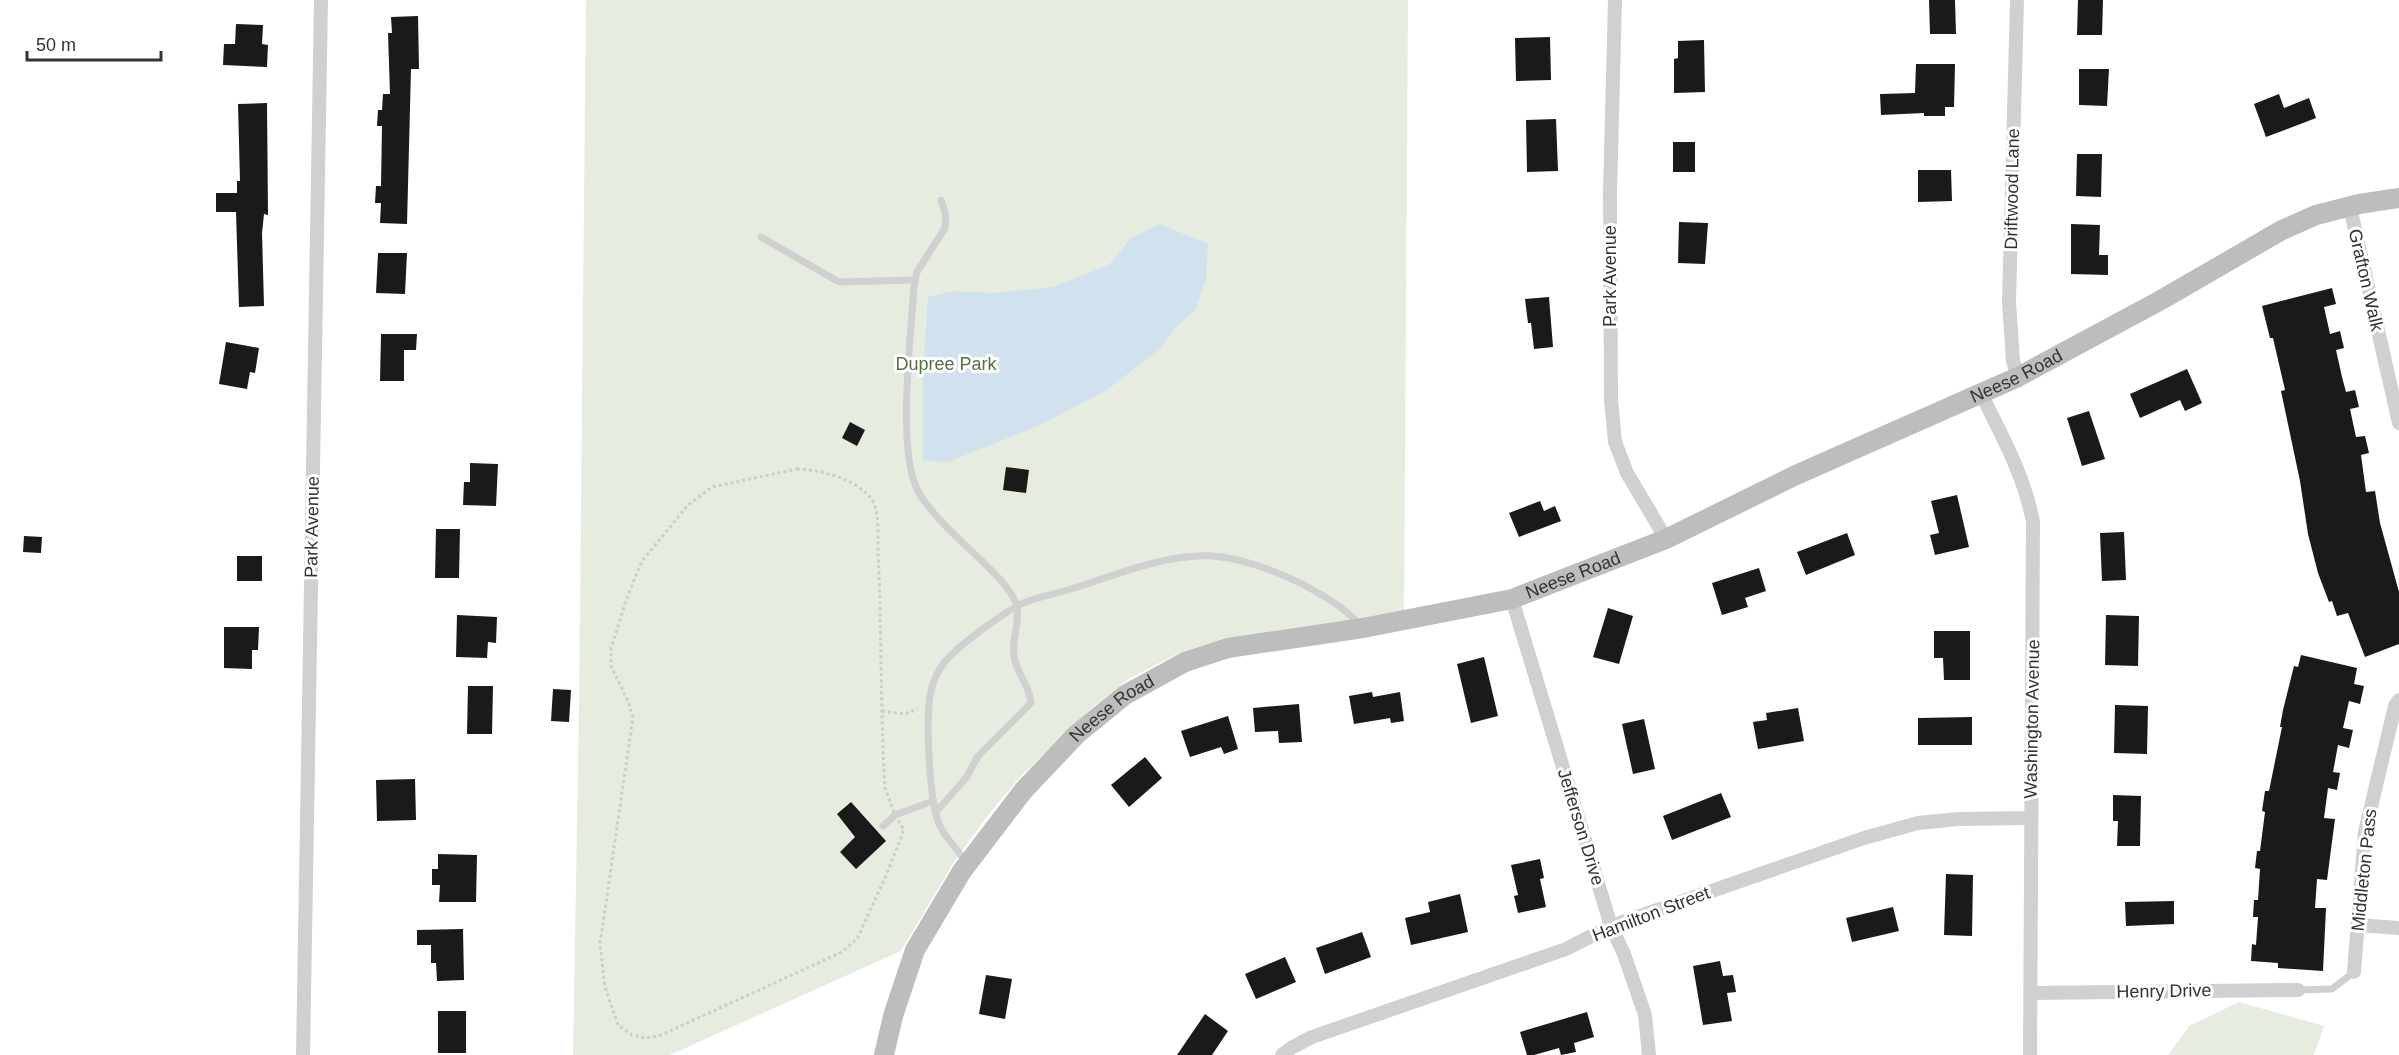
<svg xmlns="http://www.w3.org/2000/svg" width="2399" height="1055" font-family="Arial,sans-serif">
<rect width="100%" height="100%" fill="#fff"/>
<g fill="#e6ecdf">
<path d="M586,0H1408L1404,611L1340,623L1230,638L1179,653L1130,678L1094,706L1020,777L985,819L954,862L901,951L670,1055H573L579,711Z"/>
<path d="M2239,1002L2324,1026L2314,1055H2168L2189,1026Z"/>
</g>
<path fill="#cfe2ee" d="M1160,224L1208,244L1206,278L1196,309L1175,328L1161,348L1107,390L1038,426L948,462L923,460V370L928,297L954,291L993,293L1053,287L1109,265L1131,238Z"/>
<g fill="#1a1a1a">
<path d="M1929,0H1955L1956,34H1930Z"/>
<path d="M2078,0H2103L2102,35H2077Z"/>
<path d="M418,16L419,69H411L407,224L380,223L381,203H375L376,186H381L382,126H377L378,110H382L383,94H390L388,33H392L391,17Z"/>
<path d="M236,24L263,25L262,44L268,45L267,67L223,65L224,44H235Z"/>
<path d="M1550,37L1551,80L1516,81L1515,38Z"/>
<path d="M1704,40L1705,92L1674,93V59L1678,58V41Z"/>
<path d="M1916,64H1955L1954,107H1945V116H1924V113L1881,115L1880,94L1915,93Z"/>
<path d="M2079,69H2109L2107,106L2079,105Z"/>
<path d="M2279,94L2284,108L2309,98L2316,118L2266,137L2254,104Z"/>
<path d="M267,103L268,215L264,214L262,233L264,306L239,307L236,212H216V193H237V181H240L238,104Z"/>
<path d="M1556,119L1558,171L1527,172L1526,120Z"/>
<rect x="1673" y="142" width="22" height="30"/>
<path d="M2077,154H2102L2101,197L2076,196Z"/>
<path d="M1918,170H1951L1952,201L1918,202Z"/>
<path d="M1679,222L1708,223L1705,264L1678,263Z"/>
<path d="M2071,224L2100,225L2099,255H2108V275L2071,274Z"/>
<path d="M378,253H407L405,294L376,293Z"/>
<path d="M2332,288L2336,304L2324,307L2330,334L2340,331L2344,348L2336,350L2342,377L2346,392L2355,390L2359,407L2350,409L2356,437L2365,436L2369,453L2361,455L2366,492L2375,491L2380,523L2399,592V644L2365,657L2348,613L2337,616L2332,601L2329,602L2318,573L2308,534L2300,481L2281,391L2285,390L2273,338H2270L2262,306Z"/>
<path d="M1549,297L1553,347L1534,349L1531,323H1528L1525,299Z"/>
<path d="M381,334H417L416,350H404V381H380Z"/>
<path d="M226,342L259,348L255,373L250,372L247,389L219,384Z"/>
<path d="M2187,369L2202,403L2185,411L2180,400L2140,418L2130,394Z"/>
<path d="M2089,411L2105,459L2082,466L2067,418Z"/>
<path d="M850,422L865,430L857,446L842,438Z"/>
<path d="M470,463L498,464L496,506L463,505L464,482H470Z"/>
<path d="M1006,467L1029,470L1026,493L1003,490Z"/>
<path d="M1957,495L1969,547L1935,555L1930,535L1939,533L1931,501Z"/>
<path d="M1540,501L1544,511L1555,506L1561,521L1519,537L1509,513Z"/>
<path d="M436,529H460L459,578H435Z"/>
<path d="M2124,532L2126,580L2102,581L2100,533Z"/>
<path d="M1847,533L1855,555L1806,575L1797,552Z"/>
<path d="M24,536L42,537L41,553L23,552Z"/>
<rect x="237" y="556" width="25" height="25"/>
<path d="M1759,568L1766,591L1745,598L1748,607L1722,615L1712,583Z"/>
<path d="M1608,608L1633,616L1619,664L1593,657Z"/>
<path d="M457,615L497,617L496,643L488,642L487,658L456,657Z"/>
<path d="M2106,615L2139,616L2138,666L2105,665Z"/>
<path d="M224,627H259L258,650H252V669L224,668Z"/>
<path d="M1934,631H1970V680H1944L1943,658H1934Z"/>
<path d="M2301,655L2357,668L2354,684L2364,686L2360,704L2349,701L2343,728L2353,730L2349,748L2338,745L2333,772L2340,773L2337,790L2328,788L2324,818L2335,819L2327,880L2317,879L2315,908H2326L2323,971L2278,968V963L2251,961L2252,944L2256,945L2258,917H2253L2254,900H2258L2260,869L2255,868L2257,851H2260L2265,812L2262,811L2265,791H2269L2282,727H2280L2283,710L2294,666L2298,667Z"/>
<path d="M1484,657L1498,716L1471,723L1457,664Z"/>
<path d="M468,686H493L492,734H467Z"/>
<path d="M553,689L571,690L569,722L551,721Z"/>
<path d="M1372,692L1373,697L1400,692L1404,721L1391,723L1390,718L1354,724L1349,696Z"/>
<path d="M1299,704L1302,742L1279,743L1278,731L1255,732L1253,708Z"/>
<path d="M2115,705L2148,706L2147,754L2114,753Z"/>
<path d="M1798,708L1804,741L1758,749L1753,722L1767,720L1766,713Z"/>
<path d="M1228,716L1238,749L1224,754L1221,747L1190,757L1181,731Z"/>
<path d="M1972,717V745H1918V718Z"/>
<path d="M1644,719L1655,769L1633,774L1622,724Z"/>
<path d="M1145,757L1162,778L1129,807L1111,785Z"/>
<path d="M415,779L416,820L377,821L376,780Z"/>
<path d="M1721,793L1731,817L1672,840L1663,816Z"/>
<path d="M2113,795L2141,796L2140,846H2117L2118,821H2113Z"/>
<path d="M851,802L886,841L856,869L840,852L855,837L837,814Z"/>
<path d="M438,854L477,855L476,902H439L440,885H432V869H438Z"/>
<path d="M1540,859L1544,878L1540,879L1546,907L1518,913L1514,896L1518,895L1511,865Z"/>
<path d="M1946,874L1973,875L1972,936L1944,935Z"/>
<path d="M1460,894L1468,932L1411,945L1405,918L1430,912L1428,902Z"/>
<path d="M2174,901V924L2126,926L2125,902Z"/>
<path d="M1893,907L1899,931L1852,942L1846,918Z"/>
<path d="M463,929L464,980L437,981L436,963H431V945H417V930Z"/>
<path d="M1362,932L1371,957L1325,974L1316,948Z"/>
<path d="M1285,957L1296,982L1256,999L1245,974Z"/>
<path d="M1720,961L1723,976L1733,975L1736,992L1727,993L1732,1021L1703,1025L1693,966Z"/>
<path d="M986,975L1012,979L1005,1019L979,1014Z"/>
<rect x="438" y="1011" width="28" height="42"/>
<path d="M1587,1012L1594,1037L1574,1043L1576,1052L1561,1055L1559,1048L1534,1055H1527L1520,1032Z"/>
<path d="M1205,1014L1228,1031L1212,1055H1177Z"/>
</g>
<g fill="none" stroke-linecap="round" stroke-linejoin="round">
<g stroke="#cdcdcd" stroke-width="3" stroke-dasharray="3 3" stroke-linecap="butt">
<path d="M797,469C822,470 860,479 874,503C879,513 878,541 878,553C882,631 880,709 885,788L895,815L904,830L885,878L857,939L842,952L659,1036L645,1038L632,1035L618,1025L605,987L600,944L633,717L628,701L611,666V648L628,595L642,561L688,505L712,487Z"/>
<path d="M882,711L905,714L918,709"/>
</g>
<g stroke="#d0d0d0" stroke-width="7">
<path d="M761,237L839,282L915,280"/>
<path d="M936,812L966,778L978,756L1031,703C1030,687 1019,676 1015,661C1010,643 1020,623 1017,607C1014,594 1002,582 994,573C972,550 930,516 917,489C897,448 911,335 914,286L917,272L945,228L946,216L941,200"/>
<path d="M883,826L895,815L933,801"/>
<path d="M967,863C959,851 946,839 940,826C929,804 926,722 930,696C932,684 937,672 944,663C956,647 1002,614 1019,605C1035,597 1055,594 1071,589C1116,575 1164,554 1212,556C1257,559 1331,592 1361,626"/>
<path d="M2298,990L2332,989L2354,972"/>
</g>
<g stroke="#d0d0d0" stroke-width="14">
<path d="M1615,0L1610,193L1611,400L1615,442L1627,473L1666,539"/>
<path d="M2017,0L2009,302L2013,361L2018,377"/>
<path d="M2350,207L2399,423"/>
<path d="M1981,393C2002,437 2024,474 2033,522L2030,1055"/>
<path d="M1512,599L1611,926L1624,954L1645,1015L1649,1055"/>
<path d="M2357,925L2399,928"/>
<path d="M2354,972L2365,832L2395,706L2399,700"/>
<path d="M2031,993L2298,990"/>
<path d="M303,1055L321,0"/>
<path d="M1282,1055L1291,1048L1312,1037L1566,949L1611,926L1864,838L1918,823L1958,819L2031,818"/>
</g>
<path stroke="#bdbdbd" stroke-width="20" id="s1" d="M884,1055L893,1016L915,950L962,871L1023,791L1077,734L1125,695L1185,662L1228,648L1363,628L1512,599L1666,539L1796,475L2018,377L2161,300L2282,230L2316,215L2359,204L2399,198"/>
</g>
<g text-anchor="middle" stroke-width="6" stroke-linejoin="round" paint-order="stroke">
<g font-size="18" fill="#333" stroke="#fff">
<text transform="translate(2012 189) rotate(-89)" y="6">Driftwood Lane</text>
<text transform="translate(1610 276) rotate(-90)" y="6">Park Avenue</text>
<text transform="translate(2366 280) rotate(77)" y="6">Grafton Walk</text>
<text dy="6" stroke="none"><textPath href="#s1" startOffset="1396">Neese Road</textPath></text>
<text transform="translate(312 527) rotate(-89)" y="6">Park Avenue</text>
<text dy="6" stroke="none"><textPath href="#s1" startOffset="910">Neese Road</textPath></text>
<text dy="6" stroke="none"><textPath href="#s1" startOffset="424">Neese Road</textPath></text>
<text transform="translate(2032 719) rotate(-89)" y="6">Washington Avenue</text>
<text transform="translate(1581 827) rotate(73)" y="6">Jefferson Drive</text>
<text transform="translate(2364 870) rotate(-84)" y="6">Middleton Pass</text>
<text transform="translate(1651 914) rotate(-21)" y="6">Hamilton Street</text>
<text transform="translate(2164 991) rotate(-1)" y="6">Henry Drive</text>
</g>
<g font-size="18" fill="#56703f" stroke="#fff">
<text x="946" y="370">Dupree Park</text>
</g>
</g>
<path d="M27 51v9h134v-9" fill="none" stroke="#333333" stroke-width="3"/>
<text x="36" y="51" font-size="18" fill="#333333" stroke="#ffffff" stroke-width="4.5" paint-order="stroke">50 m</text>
</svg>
